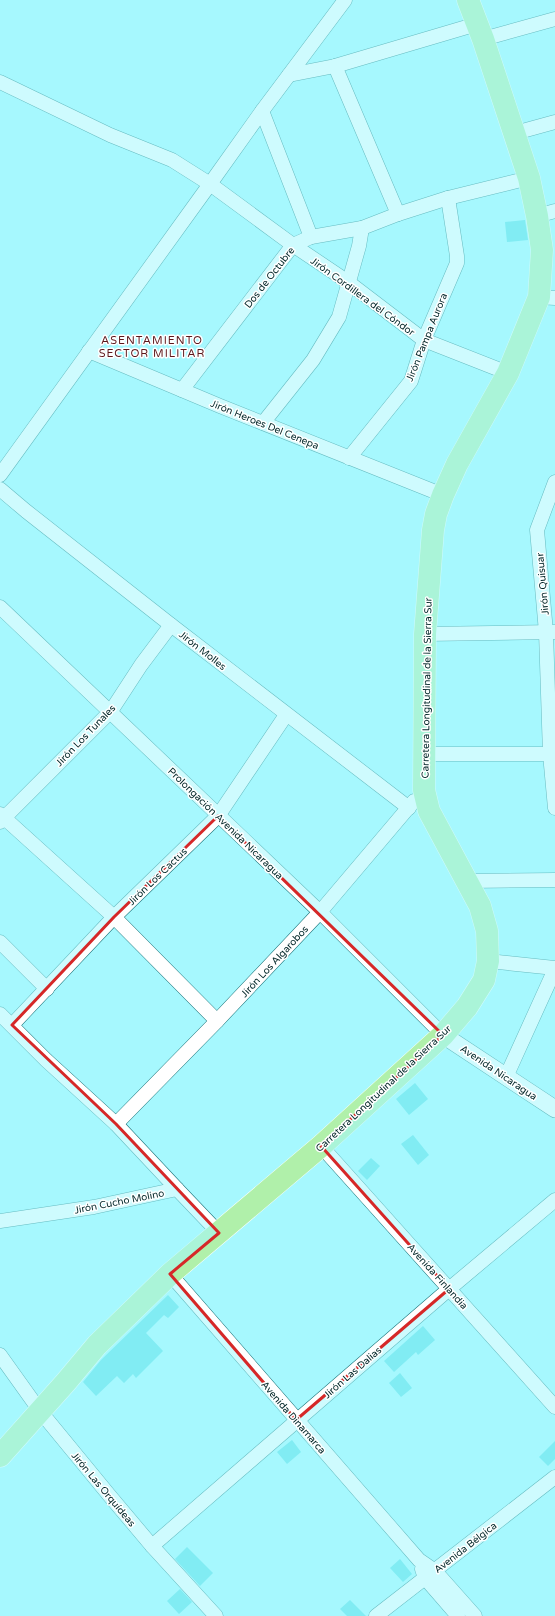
<svg xmlns="http://www.w3.org/2000/svg" width="555" height="1616" font-family="'Varela Round',sans-serif">
<rect width="100%" height="100%" fill="#a6f8fe"/>
<g fill="#54dde7">
<path d="M525,220L528,240L507,242L505,222Z"/>
<path d="M415,1083L428,1099L409,1115L396,1099Z"/>
<path d="M413,1135L429,1155L418,1165L401,1144Z"/>
<path d="M371,1158L380,1166L367,1180L358,1171Z"/>
<path d="M168,1295L179,1307L168,1318L164,1315L146,1333L163,1351L136,1378L133,1374L124,1383L117,1376L96,1396L83,1382L101,1360Z"/>
<path d="M423,1326L435,1340L418,1355L416,1352L394,1372L384,1361Z"/>
<path d="M400,1373L412,1388L401,1397L389,1383Z"/>
<path d="M292,1440L301,1452L287,1464L277,1452Z"/>
<path d="M555,1441V1459L548,1466L539,1457Z"/>
<path d="M187,1547L213,1573L200,1586L175,1559Z"/>
<path d="M400,1559L412,1574L403,1582L390,1568Z"/>
<path d="M180,1589L192,1602L179,1614L167,1601Z"/>
<path d="M350,1600L366,1616H347L340,1609Z"/>
</g>
<g fill="none" stroke-linecap="round" stroke-linejoin="round">
<defs>
<g id="minor">
<path d="M483,39L555,19"/>
<path d="M335,66L398,214"/>
<path d="M289,75L335,66L477,24"/>
<path d="M0,82L110,135L172,160L210,184L293,245L348,282L424,340L508,373"/>
<path d="M262,111L311,237"/>
<path d="M515,133L555,122"/>
<path d="M537,216L555,211"/>
<path d="M539,297L555,298"/>
<path d="M89,351L220,406L443,495"/>
<path d="M182,390L293,245L311,237L362,228L398,214L448,198L529,178"/>
<path d="M263,423L313,360L339,317L359,246L362,228"/>
<path d="M349,458L411,381L424,340L457,263V256L448,198"/>
<path d="M0,475L210,184L262,111L345,0"/>
<path d="M555,482L537,530L546,632L550,754L555,808"/>
<path d="M0,489L26,511L171,625L409,808"/>
<path d="M0,607L320,912L443,1035"/>
<path d="M425,634L554,632"/>
<path d="M423,754H555"/>
<path d="M0,814L114,917L217,1021"/>
<path d="M0,822L111,711L141,665L171,625"/>
<path d="M467,881L555,880"/>
<path d="M0,942L47,989"/>
<path d="M488,961L555,968"/>
<path d="M0,1014L46,1060L116,1124L177,1189"/>
<path d="M12,1025L114,917L218,816L286,715"/>
<path d="M506,1077L555,969"/>
<path d="M116,1124L217,1021L320,912L414,801"/>
<path d="M321,1146L555,1407"/>
<path d="M0,1221L94,1207L177,1189L219,1233"/>
<path d="M170,1274L419,1560L435,1571L475,1616"/>
<path d="M0,1355L40,1411L109,1495L152,1546L216,1616"/>
<path d="M152,1546L449,1289L555,1200"/>
<path d="M422,1569L425,1578L458,1616"/>
<path d="M376,1616L555,1477"/>
</g>
<path id="tertiary" d="M443,1035L555,1109"/>
<path id="trunk" d="M0,1456L66,1382L97,1345L170,1274L321,1146L443,1035L467,1007L484,980L488,961L487,931L480,906L429,811L424,790L425,634L433,530L436,514L443,495L457,464L508,373L539,297L542,250L537,216L529,178L483,39L468,0"/>
</defs>
<use href="#minor" stroke="#1a747a" stroke-width="15"/>
<use href="#tertiary" stroke="#1a747a" stroke-width="18"/>
<use href="#trunk" stroke="#fff" stroke-width="23"/>
<use href="#minor" stroke="#fff" stroke-width="14"/>
<use href="#tertiary" stroke="#fff" stroke-width="17"/>
<use href="#trunk" stroke="#b0f0aa" stroke-width="22"/>
</g>
<path d="M0 0H555V1616H0ZM218,816L443,1035L321,1146L449,1289L296,1420L170,1274L219,1233L116,1124L12,1025L114,917Z" fill="#a6f8fe" fill-opacity=".55" fill-rule="evenodd"/>
<path fill="none" stroke="#d62828" stroke-width="3" stroke-linejoin="round" d="M218,816L443,1035L321,1146L449,1289L296,1420L170,1274L219,1233L116,1124L12,1025L114,917Z"/>
<g text-anchor="middle" stroke-width="3" stroke-linejoin="round" paint-order="stroke">
<g font-size="10" fill="#022628" stroke="#fff">
<text transform="translate(269 277) rotate(-52)" y="4">Dos de Octubre</text>
<text transform="translate(363 296) rotate(36)" y="4">Jirón Cordillera del Cóndor</text>
<text transform="translate(426 337) rotate(-68)" y="4">Jirón Pampa Aurora</text>
<text transform="translate(265 424) rotate(22)" y="4">Jirón Heroes Del Cenepa</text>
<text transform="translate(542 584) rotate(-95)" y="4">Jirón Quisuar</text>
<text transform="translate(203 650) rotate(38)" y="4">Jirón Molles</text>
<text transform="translate(426 688) rotate(-89)" y="4">Carretera Longitudinal de la Sierra Sur</text>
<text transform="translate(85 735) rotate(-46)" y="4">Jirón Los Tunales</text>
<text transform="translate(226 823) rotate(44)" y="4">Prolongación Avenida Nicaragua</text>
<text transform="translate(157 876) rotate(-44)" y="4">Jirón Los Cactus</text>
<text transform="translate(274 961) rotate(-47)" y="4">Jirón Los Algarobos</text>
<text transform="translate(499 1072) rotate(34)" y="4">Avenida Nicaragua</text>
<text transform="translate(383 1088) rotate(-43)" y="4">Carretera Longitudinal de la Sierra Sur</text>
<text transform="translate(119 1201) rotate(-11)" y="4">Jirón Cucho Molino</text>
<text transform="translate(438 1276) rotate(48)" y="4">Avenida Finlandia</text>
<text transform="translate(352 1372) rotate(-41)" y="4">Jirón Las Dalias</text>
<text transform="translate(294 1417) rotate(49)" y="4">Avenida Dinamarca</text>
<text transform="translate(104 1489) rotate(50)" y="4">Jirón Las Orquídeas</text>
<text transform="translate(465 1547) rotate(-38)" y="4">Avenida Bélgica</text>
</g>
<g font-size="11" letter-spacing="1" fill="#5c171b" stroke="#fff">
<text x="152" y="344">ASENTAMIENTO<tspan x="152" dy="13">SECTOR MILITAR</tspan></text>
</g>
</g>
</svg>
